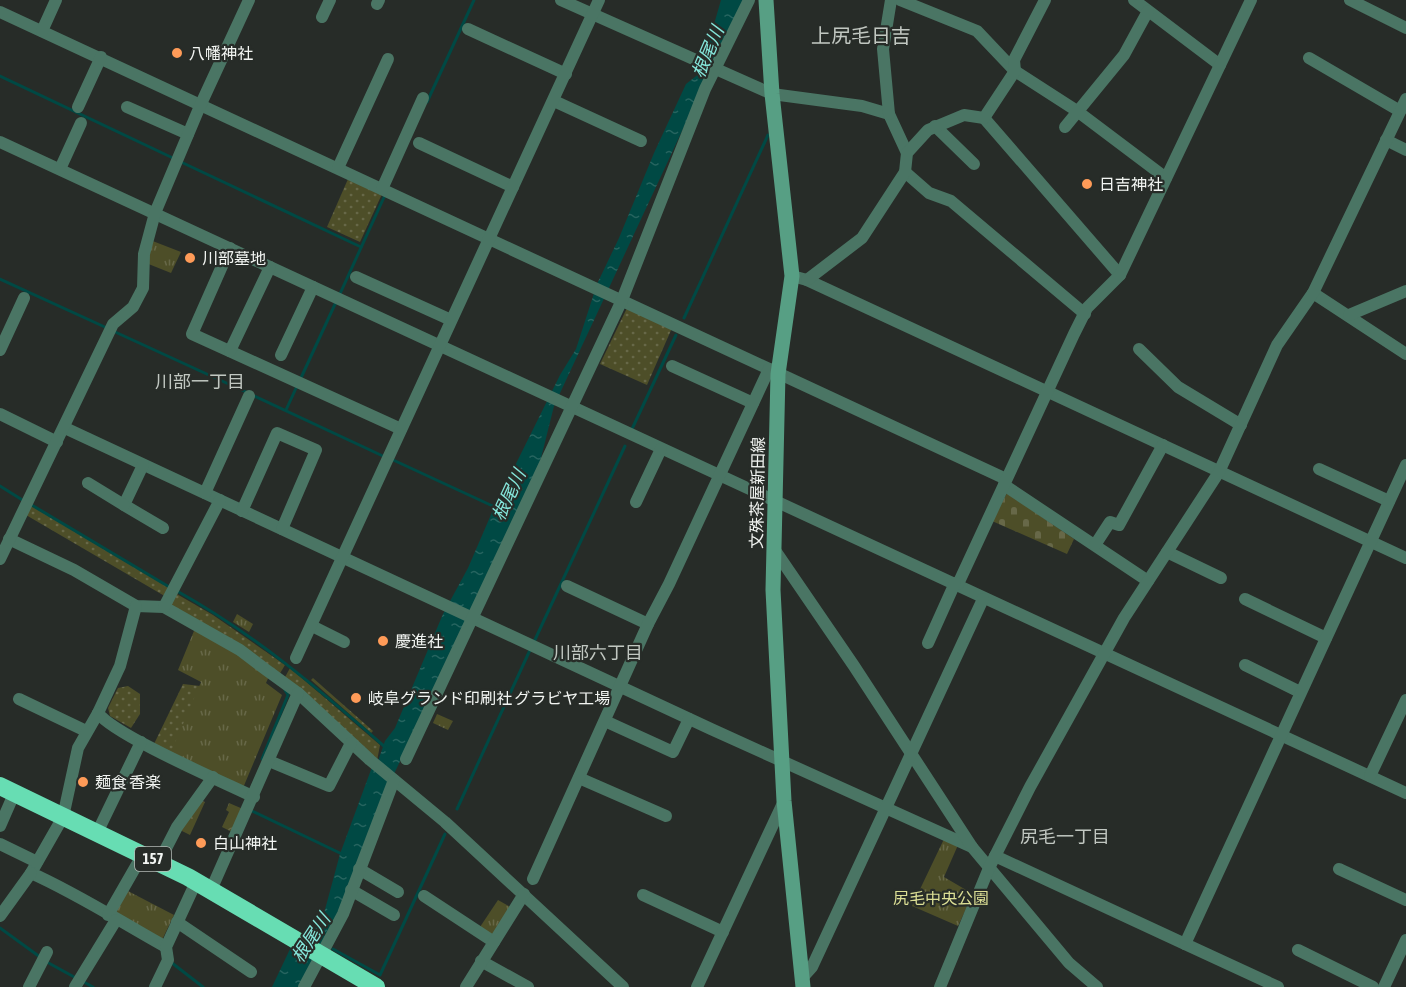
<svg xmlns="http://www.w3.org/2000/svg" width="1406" height="987" font-family="'Asap Condensed','Noto Sans JP',sans-serif">
<defs>
<pattern id="grass-dots" width="8" height="8" patternUnits="userSpaceOnUse" patternTransform="scale(1.5)"><rect width="8" height="8" fill="#4d4e28"/><path d="M2 2h.1M6 6h.1" fill="none" stroke="#676848" stroke-width="1.8" stroke-linecap="round"/></pattern>
<pattern id="forest-crowns" width="20" height="18" patternUnits="userSpaceOnUse" patternTransform="scale(1.5)"><rect width="20" height="18" fill="#4d4e28"/><path d="M2 6a3 3 0 1 1 6 0M12 15a3 3 0 1 1 6 0" fill="none" stroke="#676848"/></pattern>
<pattern id="cemetery-stones" width="16" height="16" patternUnits="userSpaceOnUse" patternTransform="scale(1.5)"><rect width="16" height="16" fill="#4d4e28"/><path d="M2 7V4a2 2 0 0 1 4 0v3zM10 15v-3a2 2 0 0 1 4 0v3z" fill="#676848"/></pattern>
<pattern id="park-tufts" width="24" height="20" patternUnits="userSpaceOnUse" patternTransform="scale(1.5)"><rect width="24" height="20" fill="#4d4e28"/><path d="M3 7l-1-3M5 7V3M7 7l1-3M15 17l-1-3M17 17v-4M19 17l1-3" fill="none" stroke="#676848"/></pattern>
<pattern id="water-ripples" width="26" height="14" patternUnits="userSpaceOnUse" patternTransform="scale(1.5)"><rect width="26" height="14" fill="#004944"/><path d="M2 4q2-2 4 0t4 0M15 11q2-2 4 0t4 0" fill="none" stroke="#26645f"/></pattern>
</defs>
<rect width="100%" height="100%" fill="#272c28"/>
<g fill="url(#grass-dots)">
<path d="M348,179L382,194L360,242L327,227Z"/>
<path d="M627,308L672,328L647,385L600,364Z"/>
<path d="M30,505L173,590L168,598L26,515Z"/>
<path d="M175,593L213,615L285,665L279,675L169,606Z"/>
<path d="M290,668L380,745L377,761L284,679Z"/>
<path d="M313,678L373,731L371,733L311,680Z"/>
<path d="M183,684L209,687L196,766L154,744Z"/>
<path d="M128,686L140,694V714L131,728L110,716L108,708L118,688Z"/>
</g>
<g fill="url(#forest-crowns)">
<path d="M199,800L205,802L190,835L178,829Z"/>
<path d="M229,803L243,809L232,832L222,827L229,812L226,810Z"/>
</g>
<path fill="url(#cemetery-stones)" d="M1007,493L1074,539L1067,554L992,521Z"/>
<g fill="url(#park-tufts)">
<path d="M150,240L181,252L171,273L146,263Z"/>
<path d="M237,614L253,624L249,632L233,622Z"/>
<path d="M196,626L270,674L266,683L282,695L243,788L171,752L201,682L178,670Z"/>
<path d="M437,714L453,721L448,730L433,723Z"/>
<path d="M944,839L958,845L944,877L973,894L958,926L912,906Z"/>
<path d="M126,890L174,915L162,940L113,914Z"/>
<path d="M498,900L514,909L494,941L478,930Z"/>
</g>
<g fill="url(#water-ripples)">
<path d="M721,0H743L554,406L538,470L394,774L378,761L385,741L395,728L443,614L468,568L493,510L560,375L576,349L597,284L619,238L654,153L686,84L700,73Z"/>
<path d="M372,767L389,781L340,912L321,945L304,936L313,931L323,917L340,854Z"/>
<path d="M291,947L314,959L300,987H272Z"/>
</g>
<g fill="none" stroke-linecap="round" stroke-linejoin="round">
<g stroke="#004944" stroke-width="3">
<path d="M0,76L175,159"/>
<path d="M427,102L474,0"/>
<path d="M181,162L361,247"/>
<path d="M0,279L107,328"/>
<path d="M339,296L385,195"/>
<path d="M684,318L768,135"/>
<path d="M113,331L246,392"/>
<path d="M300,380L336,302"/>
<path d="M252,395L385,457"/>
<path d="M286,410L297,386"/>
<path d="M632,429L676,335"/>
<path d="M391,459L497,508"/>
<path d="M0,486L24,501"/>
<path d="M30,504L171,588"/>
<path d="M177,591C254,634 319,689 385,747"/>
<path d="M533,644L625,446"/>
<path d="M262,759L288,695L285,690"/>
<path d="M457,809L530,650"/>
<path d="M252,811L344,855"/>
<path d="M0,928L40,957"/>
<path d="M333,949L380,975L445,834"/>
<path d="M45,961L76,978"/>
<path d="M172,963L203,987"/>
<path d="M82,981L93,987"/>
</g>
<g stroke="#4a7564" stroke-width="12">
<path d="M561,0L772,94L862,106L889,114L907,153"/>
<path d="M900,0L977,31L1015,71L1077,111L1166,178"/>
<path d="M1134,0L1220,65"/>
<path d="M1350,0L1406,28"/>
<path d="M377,4L379,0"/>
<path d="M0,12L1006,479"/>
<path d="M322,17L330,0"/>
<path d="M468,29L566,74"/>
<path d="M42,31L56,0"/>
<path d="M1309,58L1400,111"/>
<path d="M554,101L641,141"/>
<path d="M78,107L101,57"/>
<path d="M127,107L188,134"/>
<path d="M889,114L883,49L891,0"/>
<path d="M984,118L1120,275"/>
<path d="M935,126L974,164"/>
<path d="M1065,127L1124,55L1148,11"/>
<path d="M1386,140L1406,150"/>
<path d="M0,142L1406,793"/>
<path d="M419,143L513,187"/>
<path d="M338,168L388,59"/>
<path d="M60,169L81,123"/>
<path d="M905,172L929,193L951,201L1085,314"/>
<path d="M382,189L423,98"/>
<path d="M230,248L192,334L401,429"/>
<path d="M792,276L807,280L1406,558"/>
<path d="M356,277L451,320"/>
<path d="M807,280L862,238L905,172L907,153L928,130L964,115L984,118L1015,71L1014,60L1045,0"/>
<path d="M1313,293L1406,354"/>
<path d="M1349,315L1406,291"/>
<path d="M1139,349L1178,387L1241,425"/>
<path d="M0,350L24,298"/>
<path d="M230,351L270,267"/>
<path d="M281,355L313,287"/>
<path d="M672,366L753,403"/>
<path d="M0,414L57,442"/>
<path d="M65,428L711,729L972,847"/>
<path d="M143,465L124,505L163,528"/>
<path d="M1319,469L1389,501"/>
<path d="M88,483L124,505"/>
<path d="M1004,485L1148,581"/>
<path d="M205,493L249,396"/>
<path d="M636,502L661,449"/>
<path d="M242,511L277,433L316,450L282,529"/>
<path d="M9,539L74,570L136,606L164,607L240,650L265,669L298,693L370,760L445,822L623,987"/>
<path d="M1095,545L1110,522L1119,525L1163,445"/>
<path d="M774,549L854,666L972,847L1069,963L1097,987"/>
<path d="M1167,552L1221,578"/>
<path d="M0,559L113,324L133,307L143,288L144,254L155,213L200,106L249,0"/>
<path d="M958,584L1074,334L1087,308L1120,275L1251,0"/>
<path d="M567,586L648,624"/>
<path d="M1245,599L1326,638"/>
<path d="M136,606L120,666L98,713C114,735 223,782 254,797"/>
<path d="M164,607L220,500"/>
<path d="M312,626L344,642"/>
<path d="M928,643L955,583"/>
<path d="M296,658L599,0"/>
<path d="M1245,665L1300,692"/>
<path d="M19,699L86,731"/>
<path d="M98,713L78,748L63,817L31,873C78,894 121,922 166,947"/>
<path d="M605,721L673,752L689,719"/>
<path d="M406,759L622,300L705,89L749,0"/>
<path d="M269,761L329,786L351,743"/>
<path d="M1370,776L1406,700"/>
<path d="M579,778L666,816"/>
<path d="M0,826L14,794"/>
<path d="M97,833L141,742"/>
<path d="M0,844L37,862"/>
<path d="M995,856L1185,944"/>
<path d="M159,862L177,827L213,777"/>
<path d="M359,869L398,892"/>
<path d="M1339,869L1406,900"/>
<path d="M533,879L648,624L669,584L769,369"/>
<path d="M211,890L298,693"/>
<path d="M351,890L394,915"/>
<path d="M643,895L723,932"/>
<path d="M424,896L494,942"/>
<path d="M108,915L143,854"/>
<path d="M0,916L31,873"/>
<path d="M177,922L251,972"/>
<path d="M1298,950L1373,987"/>
<path d="M481,961L528,987"/>
<path d="M803,977L812,967L983,599"/>
<path d="M29,987L47,952"/>
<path d="M75,987L116,920"/>
<path d="M155,987L168,960L166,947L196,882"/>
<path d="M304,987L343,914L394,780"/>
<path d="M466,987L524,894"/>
<path d="M697,987L784,801"/>
<path d="M940,987L989,868L1030,787L1124,618L1219,472L1277,345L1313,293L1406,99"/>
<path d="M1278,987L1185,944L1406,465"/>
<path d="M1384,987L1406,940"/>
</g>
<path stroke="#579f84" stroke-width="15" d="M766,0L772,94L792,276L778,374L773,590L784,801L803,987"/>
<path stroke="#67ddb3" stroke-width="18" d="M0,786L188,877L376,987"/>
</g>
<g fill="#fe9b58" stroke="#272c28" stroke-width="2">
<circle cx="177" cy="53" r="6"/>
<circle cx="1087" cy="184" r="6"/>
<circle cx="190" cy="258" r="6"/>
<circle cx="383" cy="641" r="6"/>
<circle cx="356" cy="698" r="6"/>
<circle cx="83" cy="782" r="6"/>
<circle cx="201" cy="843" r="6"/>
</g>
<g text-anchor="middle" stroke-width="4.5" stroke-linejoin="round" paint-order="stroke">
<rect fill="#272c28" stroke="#b5b9b5" stroke-width="1.5" x="135" y="847" width="36" height="24" rx="4.5"/>
<g font-size="15" font-weight="bold" fill="#f2f5f2">
<text x="153" y="864">157</text>
</g>
<g font-size="16" fill="#f2f5f2" stroke="#272c28" text-anchor="start">
<text x="189" y="59">八幡神社</text>
<text x="1099" y="190">日吉神社</text>
<text x="202" y="264">川部墓地</text>
<text x="395" y="647">慶進社</text>
<text x="368" y="704">岐阜グランド印刷社 グラビヤ工場</text>
<text x="95" y="788">麺食 香楽</text>
<text x="213" y="849">白山神社</text>
</g>
<g font-size="16" fill="#f2f5f2" stroke="#272c28">
<text transform="translate(757 493) rotate(-89)" y="6">文殊茶屋新田線</text>
</g>
<g font-size="16" fill="#dcdf95" stroke="#272c28">
<text x="941" y="904">尻毛中央公園</text>
</g>
<g font-size="18" font-style="italic" fill="#85e7dc" stroke="#272c28">
<text transform="translate(708 52) rotate(-67)" y="6">根尾川</text>
<text transform="translate(509 495) rotate(-65)" y="6">根尾川</text>
<text transform="translate(311 938) rotate(-57)" y="6">根尾川</text>
</g>
<g font-size="18" fill="#c1c7c1" stroke="#272c28">
<text x="200" y="388">川部一丁目</text>
<text x="598" y="659">川部六丁目</text>
<text x="1065" y="843">尻毛一丁目</text>
</g>
<g font-size="20" fill="#c1c7c1" stroke="#272c28">
<text x="861" y="43">上尻毛日吉</text>
</g>
</g>
</svg>
